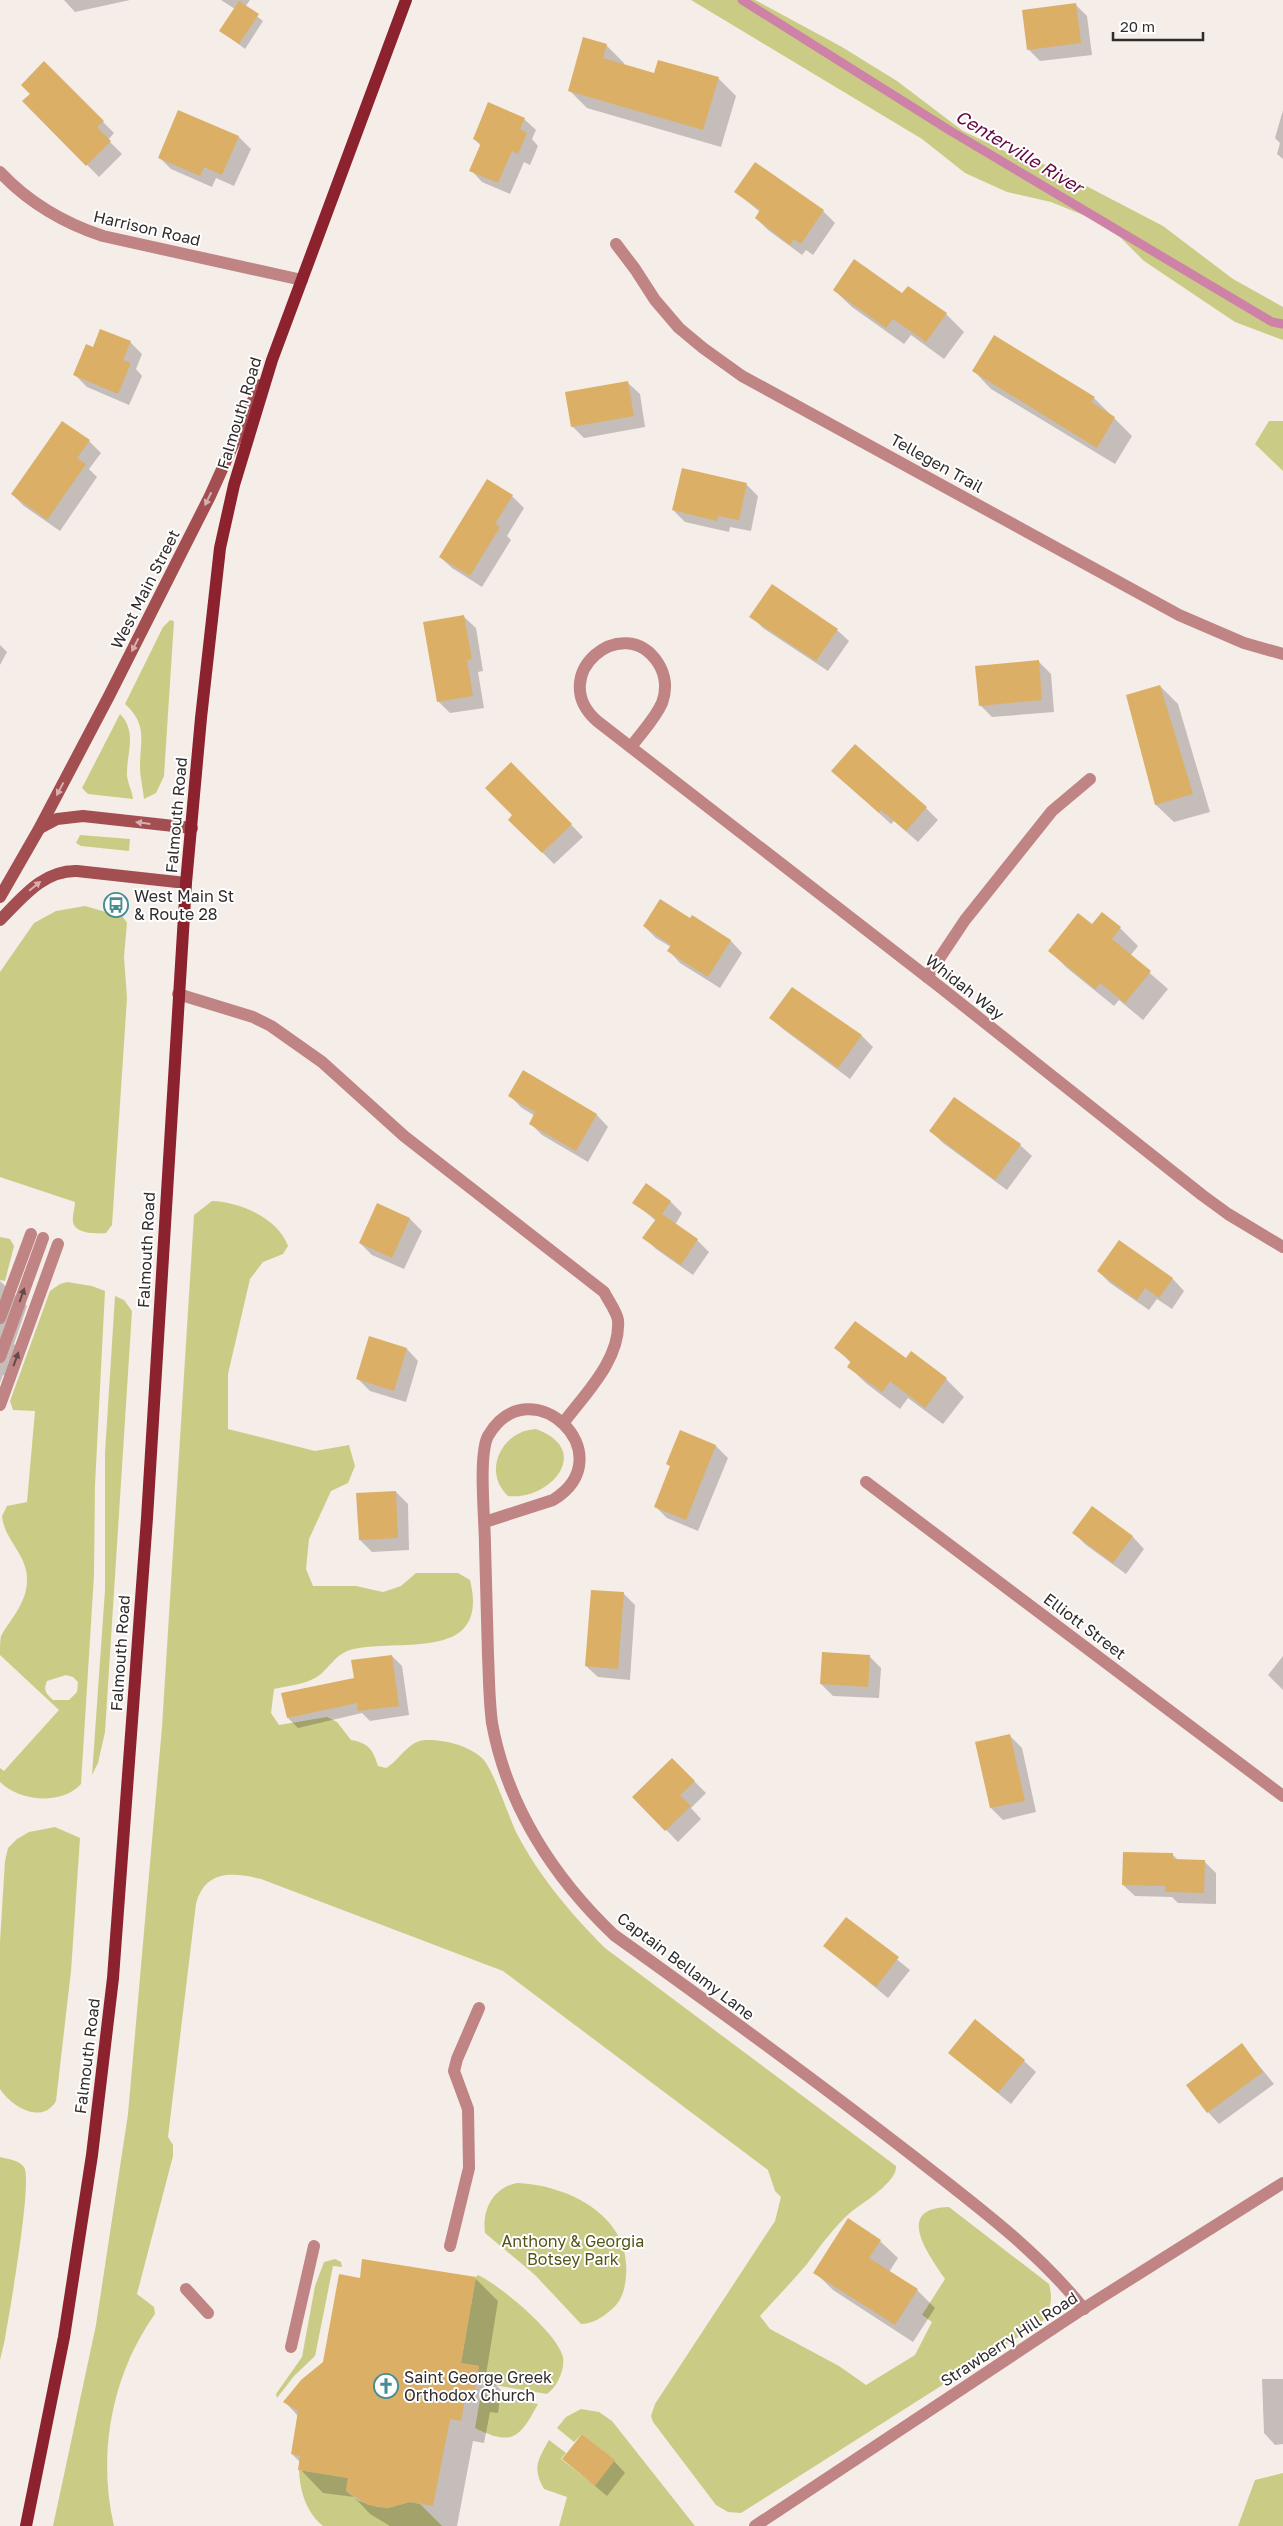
<svg xmlns="http://www.w3.org/2000/svg" width="1283" height="2526" font-family="'Golos Text',sans-serif">
<rect width="100%" height="100%" fill="#f5ede8"/>
<g fill="#cacc86" fill-rule="evenodd">
<path d="M691,0H755L842,47L897,81L963,131L1017,157L1046,165L1163,226L1233,279L1283,307V340L1235,322L1144,261L1121,238L1088,217L1051,202L1007,192L965,173L922,139Z"/>
<path d="M1269,421H1283V471L1255,444Z"/>
<path d="M170,620L174,621L164,776L156,793L144,799C143,788 140,777 140,767C140,740 148,725 125,704L163,627Z"/>
<path d="M120,714C138,732 126,755 127,776C128,784 132,790 133,799L88,794L82,788Z"/>
<path d="M80,835L130,839L129,851L81,846L76,843Z"/>
<path d="M85,906L123,917L127,923L124,957L127,998L112,1225L106,1233C97,1234 75,1234 73,1222C72,1216 75,1208 75,1202L0,1177V972L34,923L56,911Z"/>
<path d="M212,1201C240,1202 278,1218 288,1246L283,1254L263,1262L250,1279L228,1374V1429L315,1451L349,1445L355,1466L348,1483L331,1491L309,1539L306,1569L313,1586H356L383,1592L401,1586L416,1573H458L470,1580C491,1665 396,1637 350,1650C335,1654 326,1673 315,1678C303,1685 286,1686 274,1689L271,1713L279,1725L327,1717L337,1722L351,1740C368,1743 373,1749 378,1766L386,1768C399,1761 408,1741 425,1740C443,1739 468,1745 482,1758C494,1770 508,1816 517,1834C539,1876 572,1915 605,1948L896,2166C898,2181 863,2203 852,2211C834,2227 821,2245 807,2264C792,2282 775,2299 760,2316L770,2329L839,2366L866,2385L915,2355L932,2322L922,2315L945,2279C929,2255 893,2208 949,2207L1049,2284C1053,2299 1051,2307 1043,2321L741,2513L728,2512L716,2505L653,2422L651,2416L655,2404L775,2221L781,2197L775,2191L768,2170L503,1971L261,1879C232,1872 205,1870 196,1904L168,2137L173,2145V2156L137,2294L154,2307L155,2314C112,2374 97,2454 114,2526H53L96,2325L128,2114L162,1727L194,1215Z"/>
<path d="M0,1237L10,1239L14,1246L5,1281L0,1280Z"/>
<path d="M67,1282L92,1286L105,1291L95,1485L94,1575L81,1784C62,1805 20,1802 0,1782V1768L4,1771L59,1710L0,1655C0,1650 0,1641 1,1636C11,1618 27,1603 27,1580C28,1555 4,1540 2,1516L7,1506L27,1502L35,1411L13,1410L10,1401L50,1291L60,1284ZM66,1675L73,1677L78,1682L77,1692L69,1700H53C46,1693 43,1691 47,1681Z"/>
<path d="M115,1296L124,1300L132,1311L105,1732L98,1763L92,1775L105,1590V1453Z"/>
<path d="M536,1429C595,1451 548,1501 508,1496C482,1472 501,1431 536,1429Z"/>
<path d="M55,1827L80,1838L71,1971L56,2101C42,2125 12,2107 0,2089V1942L5,1861L8,1848L17,1839L29,1832Z"/>
<path d="M0,2157C8,2159 19,2160 24,2167C33,2180 9,2315 5,2339L0,2360Z"/>
<path d="M517,2183C568,2185 632,2216 626,2276C625,2289 622,2301 611,2310C603,2317 592,2324 581,2324L535,2275L485,2233C482,2209 493,2188 517,2183Z"/>
<path d="M335,2259L341,2262L342,2267L333,2266L315,2356L294,2376L277,2398L276,2394L302,2357L315,2286L324,2262Z"/>
<path d="M478,2275C500,2285 558,2334 563,2357C565,2370 557,2387 547,2394L476,2382L479,2366L461,2363L476,2277Z"/>
<path d="M481,2394L538,2404C520,2437 513,2447 475,2428Z"/>
<path d="M581,2409L599,2412L612,2421L695,2526H559L567,2497L544,2489C532,2467 538,2460 549,2440L566,2453L561,2459L594,2485L614,2460L582,2434L574,2442L557,2428L566,2417Z"/>
<path d="M299,2470L348,2478L346,2491L359,2501L377,2507L388,2508L410,2502L420,2504L442,2526H323C306,2512 300,2491 299,2470Z"/>
<path d="M1283,2473V2526H1238L1255,2480Z"/>
</g>
<g fill="#0003">
<path d="M64,0H130L75,12Z"/>
<path d="M221,0H250L245,7L263,21L245,49L221,31L235,9Z"/>
<path d="M1075,4L1087,16L1092,55L1040,61L1028,49Z"/>
<path d="M606,45L624,63L623,65L655,75L718,78L736,96L721,147L587,108L569,90Z"/>
<path d="M44,63L114,133L108,140L122,154L99,177L24,101L32,94Z"/>
<path d="M1283,110V159L1277,154L1280,143L1275,138Z"/>
<path d="M179,112L239,137L251,149L234,186L216,178L212,187L171,169L159,157Z"/>
<path d="M524,119L536,130L532,139L538,146L530,165L524,162L510,194L482,182L471,170L481,146L474,139Z"/>
<path d="M755,164L823,211L835,223L813,255L806,250L802,255L768,230L756,218L760,212L736,192Z"/>
<path d="M834,290L946,314L964,332L944,359L911,335L904,344L852,307Z"/>
<path d="M101,330L130,342L142,354L136,369L142,376L129,405L87,387L75,375L93,348Z"/>
<path d="M974,371L1094,398L1132,436L1115,464L991,389Z"/>
<path d="M628,383L640,394L645,427L584,438L572,426Z"/>
<path d="M89,441L101,453L89,469L97,477L60,531L24,506L12,494Z"/>
<path d="M747,485L758,496L751,531L730,527L729,532L685,522L673,510Z"/>
<path d="M512,496L524,508L507,536L511,540L482,587L452,568L440,557Z"/>
<path d="M751,616L837,630L849,641L828,671L763,628Z"/>
<path d="M464,617L476,628L483,671L478,672L484,708L450,713L438,701Z"/>
<path d="M0,645L7,652L0,665Z"/>
<path d="M1039,662L1051,674L1054,712L992,717L980,705Z"/>
<path d="M1160,686L1178,704L1210,812L1174,822L1156,805L1128,696Z"/>
<path d="M511,763L583,837L554,864L510,820L514,815Z"/>
<path d="M833,771L926,808L938,820L918,842L894,821L891,824Z"/>
<path d="M692,916L731,941L742,953L720,988L680,963L669,951L671,947L656,938L644,926L690,920Z"/>
<path d="M1092,926L1120,928L1138,946L1130,956L1168,989L1143,1020L1119,1000L1114,1006L1067,968L1050,951Z"/>
<path d="M771,1018L862,1036L873,1047L850,1079L783,1029Z"/>
<path d="M523,1072L597,1115L608,1127L588,1162L542,1135L530,1123L535,1116L522,1108L510,1096Z"/>
<path d="M931,1131L1020,1145L1032,1156L1007,1190L943,1143Z"/>
<path d="M646,1184L671,1202L682,1213L675,1225L697,1240L709,1252L693,1275L656,1249L644,1237L656,1221L634,1202Z"/>
<path d="M378,1205L410,1219L422,1231L404,1269L372,1255L360,1243Z"/>
<path d="M1119,1242L1173,1279L1184,1291L1172,1309L1157,1299L1149,1310L1110,1283L1098,1271Z"/>
<path d="M0,1281L27,1306L14,1344L24,1354L15,1380L3,1375L0,1383Z"/>
<path d="M836,1348L906,1360L911,1353L946,1379L964,1397L943,1424L908,1398L900,1409L867,1384L849,1367L851,1363Z"/>
<path d="M407,1349L418,1361L406,1402L370,1391L358,1379Z"/>
<path d="M680,1432L716,1446L728,1458L698,1531L667,1518L655,1506L671,1467L668,1464Z"/>
<path d="M396,1492L408,1504L409,1550L372,1552L360,1540Z"/>
<path d="M1092,1508L1133,1537L1144,1549L1126,1574L1086,1545L1074,1533Z"/>
<path d="M623,1593L635,1605L630,1680L598,1677L586,1666Z"/>
<path d="M392,1656L402,1666L409,1715L370,1721L362,1713L298,1728L288,1718Z"/>
<path d="M869,1656L881,1668L879,1698L833,1696L821,1684Z"/>
<path d="M1283,1656V1690L1268,1675Z"/>
<path d="M1010,1736L1022,1748L1036,1812L1003,1820L991,1808L976,1743Z"/>
<path d="M672,1759L706,1793L691,1808L701,1819L678,1842L634,1797Z"/>
<path d="M1172,1854L1178,1860L1204,1861L1216,1873V1904L1178,1903L1172,1897L1135,1896L1123,1885Z"/>
<path d="M846,1918L910,1970L888,1998L825,1946Z"/>
<path d="M1242,2045L1274,2084L1219,2124L1208,2112Z"/>
<path d="M949,2053L1024,2061L1036,2072L1011,2104Z"/>
<path d="M880,2241L898,2258L889,2272L917,2290L935,2308L913,2342L833,2290L815,2272Z"/>
<path d="M475,2278L498,2301L486,2375L501,2390L498,2413L490,2412L484,2443L473,2441L457,2526H390L370,2514L354,2497L323,2493L300,2469L301,2463L292,2454L298,2416L285,2402L324,2362L361,2280Z"/>
<path d="M1262,2379H1283V2444L1275,2445L1264,2433Z"/>
<path d="M563,2459L614,2461L625,2473L607,2496Z"/>
</g>
<g fill="none" stroke-linecap="round" stroke-linejoin="round">
<path stroke="#cf82a8" stroke-width="9" d="M742,0L949,130L1272,322L1283,324"/>
</g>
<g fill="#dbb066">
<path d="M239,1L259,14L239,44L219,31Z"/>
<path d="M1076,3L1081,43L1027,50L1022,10Z"/>
<path d="M583,37L607,44L603,58L654,73L658,60L719,77L703,130L568,91Z"/>
<path d="M44,61L104,121L97,127L111,141L86,166L22,101L30,94L21,85Z"/>
<path d="M488,102L525,118L520,129L527,133L518,154L512,151L498,183L469,171L481,143L473,139Z"/>
<path d="M178,110L239,136L222,175L204,167L200,176L158,158Z"/>
<path d="M755,162L824,210L801,244L794,239L790,245L755,218L760,210L734,192Z"/>
<path d="M854,259L902,293L908,286L947,313L926,342L893,319L886,328L833,290Z"/>
<path d="M100,329L131,341L123,360L131,363L118,394L73,375L86,344L93,347Z"/>
<path d="M994,335L1095,397L1091,402L1115,417L1097,448L972,371Z"/>
<path d="M628,381L634,416L571,427L565,392Z"/>
<path d="M62,421L90,440L77,458L86,464L47,520L11,494Z"/>
<path d="M682,468L747,483L739,520L718,516L717,521L672,510Z"/>
<path d="M487,479L513,495L495,524L500,527L470,576L439,557Z"/>
<path d="M772,584L838,629L816,661L749,617Z"/>
<path d="M464,615L472,659L467,660L473,696L437,702L423,622Z"/>
<path d="M1039,660L1042,700L979,706L975,666Z"/>
<path d="M1160,685L1193,794L1155,805L1126,695Z"/>
<path d="M855,744L927,807L906,831L881,810L879,813L831,771Z"/>
<path d="M511,762L572,824L542,853L508,820L512,815L485,788Z"/>
<path d="M660,899L690,918L692,915L731,940L708,977L667,951L671,945L643,926Z"/>
<path d="M1102,912L1121,927L1112,939L1151,971L1125,1003L1100,983L1095,989L1048,951L1078,913L1092,924Z"/>
<path d="M792,987L862,1035L838,1068L769,1018Z"/>
<path d="M523,1070L597,1114L576,1151L529,1124L535,1112L508,1096Z"/>
<path d="M954,1097L1021,1144L995,1180L929,1131Z"/>
<path d="M646,1183L671,1201L662,1214L698,1239L681,1265L642,1238L656,1219L632,1203Z"/>
<path d="M377,1203L410,1218L392,1258L359,1243Z"/>
<path d="M1119,1240L1173,1278L1159,1298L1145,1288L1137,1300L1097,1271Z"/>
<path d="M855,1321L906,1358L911,1351L947,1378L925,1408L890,1381L882,1392L847,1367L851,1361L834,1348Z"/>
<path d="M369,1336L407,1348L394,1391L356,1379Z"/>
<path d="M680,1430L716,1445L686,1520L654,1507L670,1466L666,1464Z"/>
<path d="M396,1491L398,1538L359,1540L356,1493Z"/>
<path d="M1092,1506L1133,1536L1113,1563L1072,1533Z"/>
<path d="M591,1590L624,1592L618,1669L585,1666Z"/>
<path d="M822,1652L870,1655L868,1687L820,1684Z"/>
<path d="M392,1655L399,1706L358,1711L357,1703L287,1718L281,1693L354,1678L351,1660Z"/>
<path d="M1010,1734L1025,1801L990,1808L975,1742Z"/>
<path d="M672,1758L695,1781L680,1795L691,1806L665,1831L632,1797Z"/>
<path d="M1123,1852L1173,1853V1859L1205,1860L1204,1893L1165,1892V1886L1122,1885Z"/>
<path d="M846,1917L899,1957L876,1987L823,1946Z"/>
<path d="M975,2019L1025,2060L998,2093L948,2053Z"/>
<path d="M1242,2043L1263,2072L1207,2113L1186,2085Z"/>
<path d="M848,2218L881,2240L869,2258L918,2289L895,2325L813,2273Z"/>
<path d="M362,2259L476,2277L461,2363L479,2366L475,2390L467,2389L461,2421L450,2419L433,2506L410,2502L388,2508L368,2505L346,2491L348,2478L298,2470L300,2456L291,2454L298,2411L283,2402L301,2380L323,2362L339,2274L360,2278Z"/>
<path d="M582,2434L615,2460L595,2486L562,2459Z"/>
</g>
<g fill="none" stroke-linecap="round" stroke-linejoin="round">
<g stroke="#c08484" stroke-width="12">
<path d="M927,977L965,920L1052,811L1090,779"/>
<path d="M178,994L253,1017L271,1026L322,1062L404,1136L604,1292C608,1300 617,1312 618,1320C621,1359 585,1394 564,1422"/>
<path d="M0,1318L31,1234"/>
<path d="M0,1357L43,1238"/>
<path d="M0,1405L58,1244"/>
<path d="M450,2246L469,2168L468,2109L454,2071L457,2059L479,2008"/>
<path d="M186,2289L208,2313"/>
<path d="M291,2347L314,2246"/>
</g>
<g stroke="#c08484" stroke-width="12">
<path d="M0,172C29,203 64,223 103,236L302,280"/>
<path d="M616,244L635,269L655,300L679,328L703,348L742,376L1179,615L1244,643L1283,654"/>
<path d="M631,747C641,733 655,719 662,703C667,690 666,675 658,663C624,610 545,675 597,721L940,987L1202,1195L1228,1214L1283,1247"/>
<path d="M866,1482L1283,1796"/>
<path d="M485,1522L553,1500C626,1455 530,1364 488,1436C478,1455 485,1521 485,1545C486,1582 487,1618 488,1655C489,1677 489,1700 492,1723C507,1806 554,1878 614,1935C715,2007 815,2080 913,2156C973,2203 1036,2249 1084,2309"/>
<path d="M755,2526L1078,2312L1283,2183"/>
</g>
<g stroke="#a34f52" stroke-width="12">
<path d="M40,828L57,819L83,816L192,828"/>
<path d="M0,897L39,829L109,696L210,496L260,385"/>
<path d="M0,920C22,898 43,870 77,871L186,883"/>
</g>
<path stroke="#8c222e" stroke-width="12" d="M26,2526L64,2337L92,2155L113,1978L147,1518L186,883L201,718L220,548L234,485L272,360L406,0"/>
</g>
<defs><path id="oneway-solid" d="M-6-.8H1V-3.2L6.5 0L1 3.2V.8H-6Z" transform="scale(1.25)"/></defs>
<g fill="#d6b0b1">
<use href="#oneway-solid" transform="translate(208 499) rotate(116)"/>
<use href="#oneway-solid" transform="translate(135 645) rotate(117)"/>
<use href="#oneway-solid" transform="translate(60 789) rotate(118)"/>
<use href="#oneway-solid" transform="translate(143 823) rotate(-173)"/>
<use href="#oneway-solid" transform="translate(35 886) rotate(-39)"/>
</g>
<g fill="#624b4a">
<use href="#oneway-solid" transform="translate(22 1295) rotate(-70)"/>
<use href="#oneway-solid" transform="translate(16 1359) rotate(-70)"/>
</g>
<defs>
<symbol id="bus-ring" viewBox="-11 -11 22 22"><circle r="9.5" fill="#fff" stroke="#458d90" stroke-width="1.5"/><path d="M-5-6H5V4H4V6H2V4H-2V6H-4V4H-5ZM-3.5-4V0h7V-4ZM-3.5 1.2v1.5H-2V1.2ZM2 1.2v1.5H3.5V1.2Z" fill="#458d90"/></symbol>
<symbol id="church-ring" viewBox="-11 -11 22 22"><circle r="9.5" fill="#fff" stroke="#458d90" stroke-width="1.5"/><path d="M-1.2-6h2.4v3.5h3.3v2.4h-3.3V6h-2.4V-.1h-3.3v-2.4h3.3Z" fill="#458d90"/></symbol>
</defs>
<g fill-rule="evenodd">
<use href="#bus-ring" x="102" y="891" width="28" height="28"/>
<use href="#church-ring" x="372" y="2372" width="28" height="28"/>
</g>
<g text-anchor="middle" stroke-width="4" stroke-linejoin="round" paint-order="stroke">
<g font-size="16" fill="#2f2c2b" stroke="#fff">
<text transform="translate(147 228) rotate(13)" y="6">Harrison Road</text>
<text transform="translate(239 413) rotate(-73)" y="6">Falmouth Road</text>
<text transform="translate(937 463) rotate(29)" y="6">Tellegen Trail</text>
<text transform="translate(145 589) rotate(-63)" y="6">West Main Street</text>
<text transform="translate(176 815) rotate(-85)" y="6">Falmouth Road</text>
<text transform="translate(965 987) rotate(38)" y="6">Whidah Way</text>
<text transform="translate(146 1250) rotate(-87)" y="6">Falmouth Road</text>
<text transform="translate(1085 1626) rotate(37)" y="6">Elliott Street</text>
<text transform="translate(120 1653) rotate(-86)" y="6">Falmouth Road</text>
<text transform="translate(686 1966) rotate(37)" y="6">Captain Bellamy Lane</text>
<text transform="translate(87 2056) rotate(-83)" y="6">Falmouth Road</text>
<text transform="translate(1009 2339) rotate(-33)" y="6">Strawberry Hill Road</text>
</g>
<g font-size="16" fill="#2f2c2b" stroke="#fff" text-anchor="start">
<text x="134" y="902">West Main St<tspan x="134" dy="18">&amp; Route 28</tspan></text>
<text x="404" y="2383">Saint George Greek<tspan x="404" dy="18">Orthodox Church</tspan></text>
</g>
<g font-size="16" fill="#545418" stroke="#fff">
<text x="573" y="2247">Anthony &amp; Georgia<tspan x="573" dy="18">Botsey Park</tspan></text>
</g>
<g font-size="18" font-style="italic" fill="#650742" stroke="#fff">
<text transform="translate(1019 152) rotate(31)" y="6">Centerville River</text>
</g>
</g>
<path d="M1113 32v8h90v-8" fill="none" stroke="#2f2c2b" stroke-width="2.5"/>
<text x="1120" y="32" font-size="15" fill="#2f2c2b" stroke="#ffffff" stroke-width="4" paint-order="stroke">20 m</text>
</svg>
